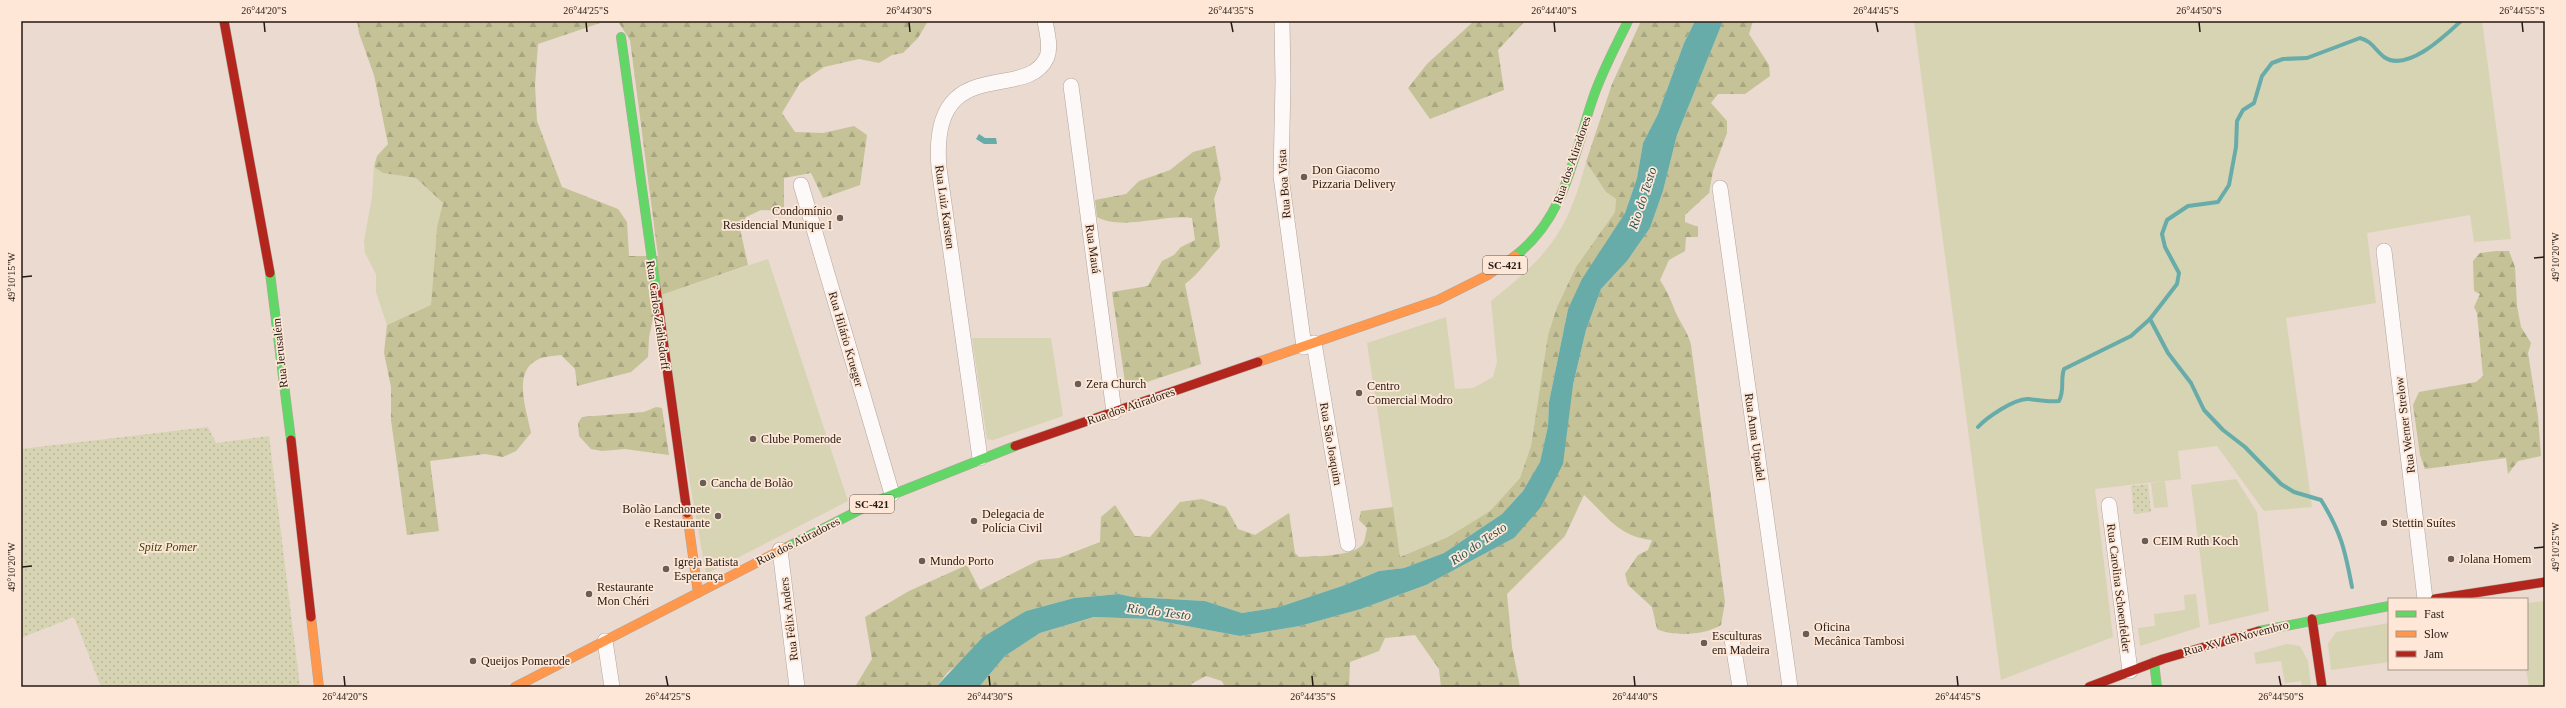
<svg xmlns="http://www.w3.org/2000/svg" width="2566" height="708" font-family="Georgia,serif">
<defs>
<pattern id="forest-firs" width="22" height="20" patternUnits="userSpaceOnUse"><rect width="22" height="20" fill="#c4c296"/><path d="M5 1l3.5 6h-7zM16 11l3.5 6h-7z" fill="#a8a680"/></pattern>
<pattern id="park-dots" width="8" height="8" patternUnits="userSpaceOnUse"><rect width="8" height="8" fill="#d7d4b4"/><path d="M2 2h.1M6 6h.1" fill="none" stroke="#b8b59a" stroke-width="1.8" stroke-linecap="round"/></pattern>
</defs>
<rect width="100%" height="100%" fill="#eadacf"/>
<g fill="#d7d4b4">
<path d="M1914,21H2482L2511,239L2474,242L2470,215L2367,233L2376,303L2286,318L2312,507L2264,511L2217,446L2178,451L2181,479L2095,489L2113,637L2001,680Z"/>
<path d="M1586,162L1606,192L1616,199L1615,212L1576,267L1557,307L1548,335L1531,446L1520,478L1490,511L1448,537L1400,557L1367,343L1446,317L1455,389L1473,388L1493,377L1497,362L1491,301C1548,255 1567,234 1586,162Z"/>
<path d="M374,167L383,173L416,178L443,203L437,227L431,305L387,325L376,292V274L365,253L364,241L372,197Z"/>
<path d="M768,259L848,501L706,574L657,296Z"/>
<path d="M972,338H1051L1063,416L993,440L987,439Z"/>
<path d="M2236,479L2257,512L2269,611L2209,625L2191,485Z"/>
<path d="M2165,481L2168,507L2154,508L2151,483Z"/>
<path d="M2196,594L2200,627L2140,646L2138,628L2155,626L2154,614L2185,610L2184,595Z"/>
<path d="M2545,601V687H2529L2526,669L2527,603Z"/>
<path d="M2389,623V662L2331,670L2328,644L2336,632Z"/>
<path d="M2287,644L2300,646L2308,661L2311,687H2302L2301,681L2285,683L2281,661L2256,664L2254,653Z"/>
</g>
<g fill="url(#forest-firs)" fill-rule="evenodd">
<path d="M357,21H928L918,38L903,53L892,55L879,63L859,59L824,67L800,83L782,113L795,132L823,133L854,126L867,135L860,185L823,198L811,173L784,178V211L761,210L746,217L740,229L748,265L658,296L649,337L648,357L631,372L577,386L575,369L561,355C554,356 543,356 537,360C512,372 527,412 531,433L516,451L503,457L485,454L430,461L439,531L407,535L391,420V387L384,353L387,325L431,305L437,227L443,203L416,178L383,173L374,167L377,156L388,144L374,75L359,33ZM600,23H619L630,40L658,256H629L627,222L618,209L562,187L537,121L535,85L538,44Z"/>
<path d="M1474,21H1525L1498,50L1504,90L1430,119L1408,88L1427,64Z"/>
<path d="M1641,21H1695L1684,43L1658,114L1643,143L1637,178L1625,213L1568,309L1549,402L1548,426L1540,462L1523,491L1502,514L1444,553L1404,568L1379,571L1342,586L1279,607L1242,613L1205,601L1133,597L1119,594L1074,598L1026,611L948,672L936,687H855L872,659L865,617L909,591L967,565L980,590L1039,560L1059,558L1100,542L1101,517L1115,505L1135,536L1150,537L1180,502L1202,499L1226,507L1238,529L1255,535L1289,513L1295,553L1299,557C1314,556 1354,557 1363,544C1365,540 1366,533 1367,528L1359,520L1361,511L1393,507L1400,557L1448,537L1490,511L1520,478L1531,446L1548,335L1557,307L1576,267L1615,212L1616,199L1606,192L1586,162L1612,84Z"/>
<path d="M1723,21H1753L1749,34L1769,65L1770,76L1745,94H1718L1711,103L1727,121V133L1713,171L1709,193L1685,215V222L1698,227V237H1686L1685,251L1669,260L1660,280C1667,291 1671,300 1675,311C1680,323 1688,332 1691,345L1725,602L1721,625C1705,635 1674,637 1657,629L1652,607L1628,585L1625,574L1638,555L1648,550L1652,540C1619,537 1607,516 1584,495L1565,536L1507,594L1512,647L1520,687H1441L1439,669L1415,635L1385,638L1379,651L1350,662L1349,687H1225L1222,681L1206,676L1191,684L1192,687H979L1005,656L1040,633L1095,617L1149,619L1240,636L1300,626L1361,609L1426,585L1514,538L1573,385L1586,330L1601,289L1627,261L1650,228L1663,191L1677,135Z"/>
<path d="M1215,146L1221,179L1214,199L1220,247C1208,259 1199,274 1185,284L1201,364L1126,389L1112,292L1148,286L1162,261L1174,255L1181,247L1195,240L1192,218C1164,214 1124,231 1097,217L1095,200L1126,194L1139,181L1170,170L1193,152Z"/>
<path d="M2496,251H2509L2515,267L2517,306L2521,327L2531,343L2528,353L2538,416L2541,456L2518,461L2508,474L2506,458L2425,469L2420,455L2413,405L2419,392L2476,382L2483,376L2477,313L2474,307L2480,294L2474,291L2473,261L2480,253Z"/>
<path d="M656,407L662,408L669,455L625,449L602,451L591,449L579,436L578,423L582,417L644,412Z"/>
</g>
<g fill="url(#park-dots)">
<path d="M208,427L216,443L269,436L300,687H101L74,617L21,638V449Z"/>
<path d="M2148,484L2151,512L2134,514L2131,486Z"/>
</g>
<g fill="#68acaa">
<path d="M1695,21H1723L1677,135L1663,191L1650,228L1627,261L1601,289L1586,330L1573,385L1563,464L1541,507L1514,538L1426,585L1361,609L1300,626L1240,636L1149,619L1094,617L1040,633L1005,656L979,687H936L983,637L1026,611L1074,598L1119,594L1133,597L1205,601L1242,613L1279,607L1342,586L1379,571L1404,568L1444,553L1502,514L1523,491L1540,462L1548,426L1549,402L1568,309L1582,279L1625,213L1637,178L1643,143L1658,114L1684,43Z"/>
<path d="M979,134L985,138H996L997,144H984L976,139Z"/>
</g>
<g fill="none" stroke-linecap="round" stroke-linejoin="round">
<g stroke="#68acaa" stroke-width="4">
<path d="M1978,427C1986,418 2015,398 2028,399C2039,400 2048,402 2059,401C2065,390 2060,380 2064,369L2131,336L2150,319"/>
<path d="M2352,587C2345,550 2341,532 2321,500L2294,492L2281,484L2245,447L2223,430L2204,410L2191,383L2168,353L2150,319L2177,284L2179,273L2165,247L2162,234L2167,220L2188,206L2218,202L2229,185L2236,147L2237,121L2243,110L2254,103L2262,76L2272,63L2283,59L2307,58L2360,38C2372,41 2375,50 2384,57C2407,73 2446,35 2461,21"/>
</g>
<defs>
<g id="street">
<path d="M1282,21L1283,82L1281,176L1304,347"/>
<path d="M1071,86L1114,412"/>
<path d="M801,185L892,494"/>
<path d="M1720,188L1790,687"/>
<path d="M2384,251L2425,599"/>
<path d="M1314,343L1348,544"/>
<path d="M980,458L939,168C929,49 1027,104 1047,57C1051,47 1047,32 1045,21"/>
<path d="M2109,505L2130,671"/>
<path d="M780,550L797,687"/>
<path d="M1732,639L1740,687"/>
<path d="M605,641L612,687"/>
</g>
<g id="fast">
<path d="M621,37L656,289"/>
<path d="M1515,256C1565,218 1573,157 1592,101C1601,73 1615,48 1628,21"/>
<path d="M270,273L291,440"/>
<path d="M787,547L879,500L1015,446"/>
<path d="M2259,631L2389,606"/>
<path d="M2154,662L2157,687"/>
</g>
<g id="slow">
<path d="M1258,362L1438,300L1488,275L1515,256"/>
<path d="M687,513L698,593"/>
<path d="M311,617L319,687"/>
<path d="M515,687L787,547"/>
</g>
<g id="jam">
<path d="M224,21L270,273"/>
<path d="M656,289L687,513"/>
<path d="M291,440L311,617"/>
<path d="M1015,446L1258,362"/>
<path d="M2435,599L2545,582"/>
<path d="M2312,619L2322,687"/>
<path d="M2089,687L2163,659L2259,631"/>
</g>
</defs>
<use href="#street" stroke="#b1a59c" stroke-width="16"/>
<use href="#fast" stroke="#b1a59c" stroke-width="10"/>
<use href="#slow" stroke="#b1a59c" stroke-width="10"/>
<use href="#jam" stroke="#b1a59c" stroke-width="10"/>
<use href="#street" stroke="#fcf9f8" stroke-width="15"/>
<use href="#fast" stroke="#63d668" stroke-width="9"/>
<use href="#slow" stroke="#ff974d" stroke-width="9"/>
<use href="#jam" stroke="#b3261e" stroke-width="9"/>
</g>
<path fill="none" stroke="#241a13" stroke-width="1.5" d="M264,22L265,32M586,22L587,32M909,22L910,32M1231,22L1233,32M1554,22L1555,32M1876,22L1878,32M2199,22L2200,32M2522,22L2523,32M2534,258L2544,257M22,277L32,276M2534,548L2544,547M22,567L32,566M344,676L345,686M666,676L668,686M989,676L990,686M1312,676L1313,686M1634,676L1635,686M1957,676L1958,686M2279,676L2281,686"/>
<g fill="#695d55" stroke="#fee7d7" stroke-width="1.5">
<circle cx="1304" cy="177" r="4"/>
<circle cx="840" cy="218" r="4"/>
<circle cx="1078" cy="384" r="4"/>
<circle cx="1359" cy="393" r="4"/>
<circle cx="753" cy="439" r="4"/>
<circle cx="703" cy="483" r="4"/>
<circle cx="718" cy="516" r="4"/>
<circle cx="974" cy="521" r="4"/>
<circle cx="2384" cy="523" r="4"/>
<circle cx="2145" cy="541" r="4"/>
<circle cx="2451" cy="559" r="4"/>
<circle cx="922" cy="561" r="4"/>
<circle cx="666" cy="569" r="4"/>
<circle cx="589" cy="594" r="4"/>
<circle cx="1806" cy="634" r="4"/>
<circle cx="1704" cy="643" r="4"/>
<circle cx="473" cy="661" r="4"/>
</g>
<g text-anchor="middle" stroke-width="3.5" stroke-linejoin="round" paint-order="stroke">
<g fill="#fee7d7" stroke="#65584e" stroke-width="1">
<rect x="1483" y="256" width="44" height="18" rx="3"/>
<rect x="850" y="495" width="44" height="18" rx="3"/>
</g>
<g font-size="11" font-weight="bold" fill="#241a13">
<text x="1505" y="269">SC-421</text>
<text x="872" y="508">SC-421</text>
</g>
<g font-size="12" fill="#241a13" stroke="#fee7d7">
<text transform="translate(1572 160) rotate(-71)" y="4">Rua dos Atiradores</text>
<text transform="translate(1284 184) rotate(-94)" y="4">Rua Boa Vista</text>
<text transform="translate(945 207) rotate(82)" y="4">Rua Luiz Karsten</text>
<text transform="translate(1093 249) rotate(82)" y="4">Rua Mauá</text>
<text transform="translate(658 315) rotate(82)" y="4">Rua Carlos Ziehlsdorff</text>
<text transform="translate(846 339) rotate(74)" y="4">Rua Hilário Krueger</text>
<text transform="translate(280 353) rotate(-96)" y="4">Rua Jerusalém</text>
<text transform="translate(1131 406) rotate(-19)" y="4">Rua dos Atiradores</text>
<text transform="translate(2405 425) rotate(-97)" y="4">Rua Werner Strelow</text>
<text transform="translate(1755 437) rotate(82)" y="4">Rua Anna Utpadel</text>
<text transform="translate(1331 444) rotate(80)" y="4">Rua São Joaquim</text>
<text transform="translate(798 541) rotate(-27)" y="4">Rua dos Atiradores</text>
<text transform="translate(2119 588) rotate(83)" y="4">Rua Carolina Schoenfelder</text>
<text transform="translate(789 619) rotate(-97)" y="4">Rua Félix Anders</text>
<text transform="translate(2236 638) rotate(-15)" y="4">Rua XV de Novembro</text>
</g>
<g font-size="12" fill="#241a13" stroke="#fee7d7" text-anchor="start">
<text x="1312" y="174">Don Giacomo<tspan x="1312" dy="14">Pizzaria Delivery</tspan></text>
<text x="832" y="215" text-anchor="end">Condomínio<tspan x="832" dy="14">Residencial Munique I</tspan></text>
<text x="1086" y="388">Zera Church</text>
<text x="1367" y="390">Centro<tspan x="1367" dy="14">Comercial Modro</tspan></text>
<text x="761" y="443">Clube Pomerode</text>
<text x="711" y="487">Cancha de Bolão</text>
<text x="710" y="513" text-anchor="end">Bolão Lanchonete<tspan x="710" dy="14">e Restaurante</tspan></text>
<text x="982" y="518">Delegacia de<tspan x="982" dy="14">Polícia Civil</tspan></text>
<text x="2392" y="527">Stettin Suítes</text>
<text x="2153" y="545">CEIM Ruth Koch</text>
<text x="2459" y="563">Jolana Homem</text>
<text x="930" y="565">Mundo Porto</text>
<text x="674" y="566">Igreja Batista<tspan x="674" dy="14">Esperança</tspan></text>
<text x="597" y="591">Restaurante<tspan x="597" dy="14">Mon Chéri</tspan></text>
<text x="1814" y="631">Oficina<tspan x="1814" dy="14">Mecânica Tambosi</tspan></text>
<text x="1712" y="640">Esculturas<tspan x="1712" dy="14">em Madeira</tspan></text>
<text x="481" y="665">Queijos Pomerode</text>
</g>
<g font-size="12" font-style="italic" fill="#3b410a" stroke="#fee7d7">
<text x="168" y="551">Spitz Pomer</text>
</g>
<g font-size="13" font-style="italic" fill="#2b5757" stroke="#fee7d7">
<text transform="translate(1642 198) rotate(-72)" y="5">Rio do Testo</text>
<text transform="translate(1478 543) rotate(-34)" y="5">Rio do Testo</text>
<text transform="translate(1159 611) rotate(7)" y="5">Rio do Testo</text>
</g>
</g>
<rect width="2566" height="708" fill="none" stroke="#fee7d7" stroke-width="44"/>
<rect x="2388" y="598" width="140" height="72" fill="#fee7d7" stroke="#a79589"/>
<rect x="2396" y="611" width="20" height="6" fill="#63d668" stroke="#a79589"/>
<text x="2424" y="618" font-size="12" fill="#241a13">Fast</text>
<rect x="2396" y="631" width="20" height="6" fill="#ff974d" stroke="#a79589"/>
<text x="2424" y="638" font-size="12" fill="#241a13">Slow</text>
<rect x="2396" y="651" width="20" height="6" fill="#b3261e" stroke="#a79589"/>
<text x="2424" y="658" font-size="12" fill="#241a13">Jam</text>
<rect x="22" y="22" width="2522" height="664" fill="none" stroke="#241a13" stroke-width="1.5"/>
<g font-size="10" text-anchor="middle" fill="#241a13">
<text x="264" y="14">26°44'20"S</text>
<text x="586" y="14">26°44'25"S</text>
<text x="909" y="14">26°44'30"S</text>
<text x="1231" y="14">26°44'35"S</text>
<text x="1554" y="14">26°44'40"S</text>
<text x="1876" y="14">26°44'45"S</text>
<text x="2199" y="14">26°44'50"S</text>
<text x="2522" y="14">26°44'55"S</text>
<text transform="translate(2555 257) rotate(-90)" y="4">49°10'20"W</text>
<text transform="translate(11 277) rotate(-90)" y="4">49°10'15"W</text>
<text transform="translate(2555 547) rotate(-90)" y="4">49°10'25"W</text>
<text transform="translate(11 567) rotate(-90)" y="4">49°10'20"W</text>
<text x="345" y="700">26°44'20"S</text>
<text x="668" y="700">26°44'25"S</text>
<text x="990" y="700">26°44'30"S</text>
<text x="1313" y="700">26°44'35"S</text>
<text x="1635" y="700">26°44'40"S</text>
<text x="1958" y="700">26°44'45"S</text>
<text x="2281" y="700">26°44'50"S</text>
</g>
</svg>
